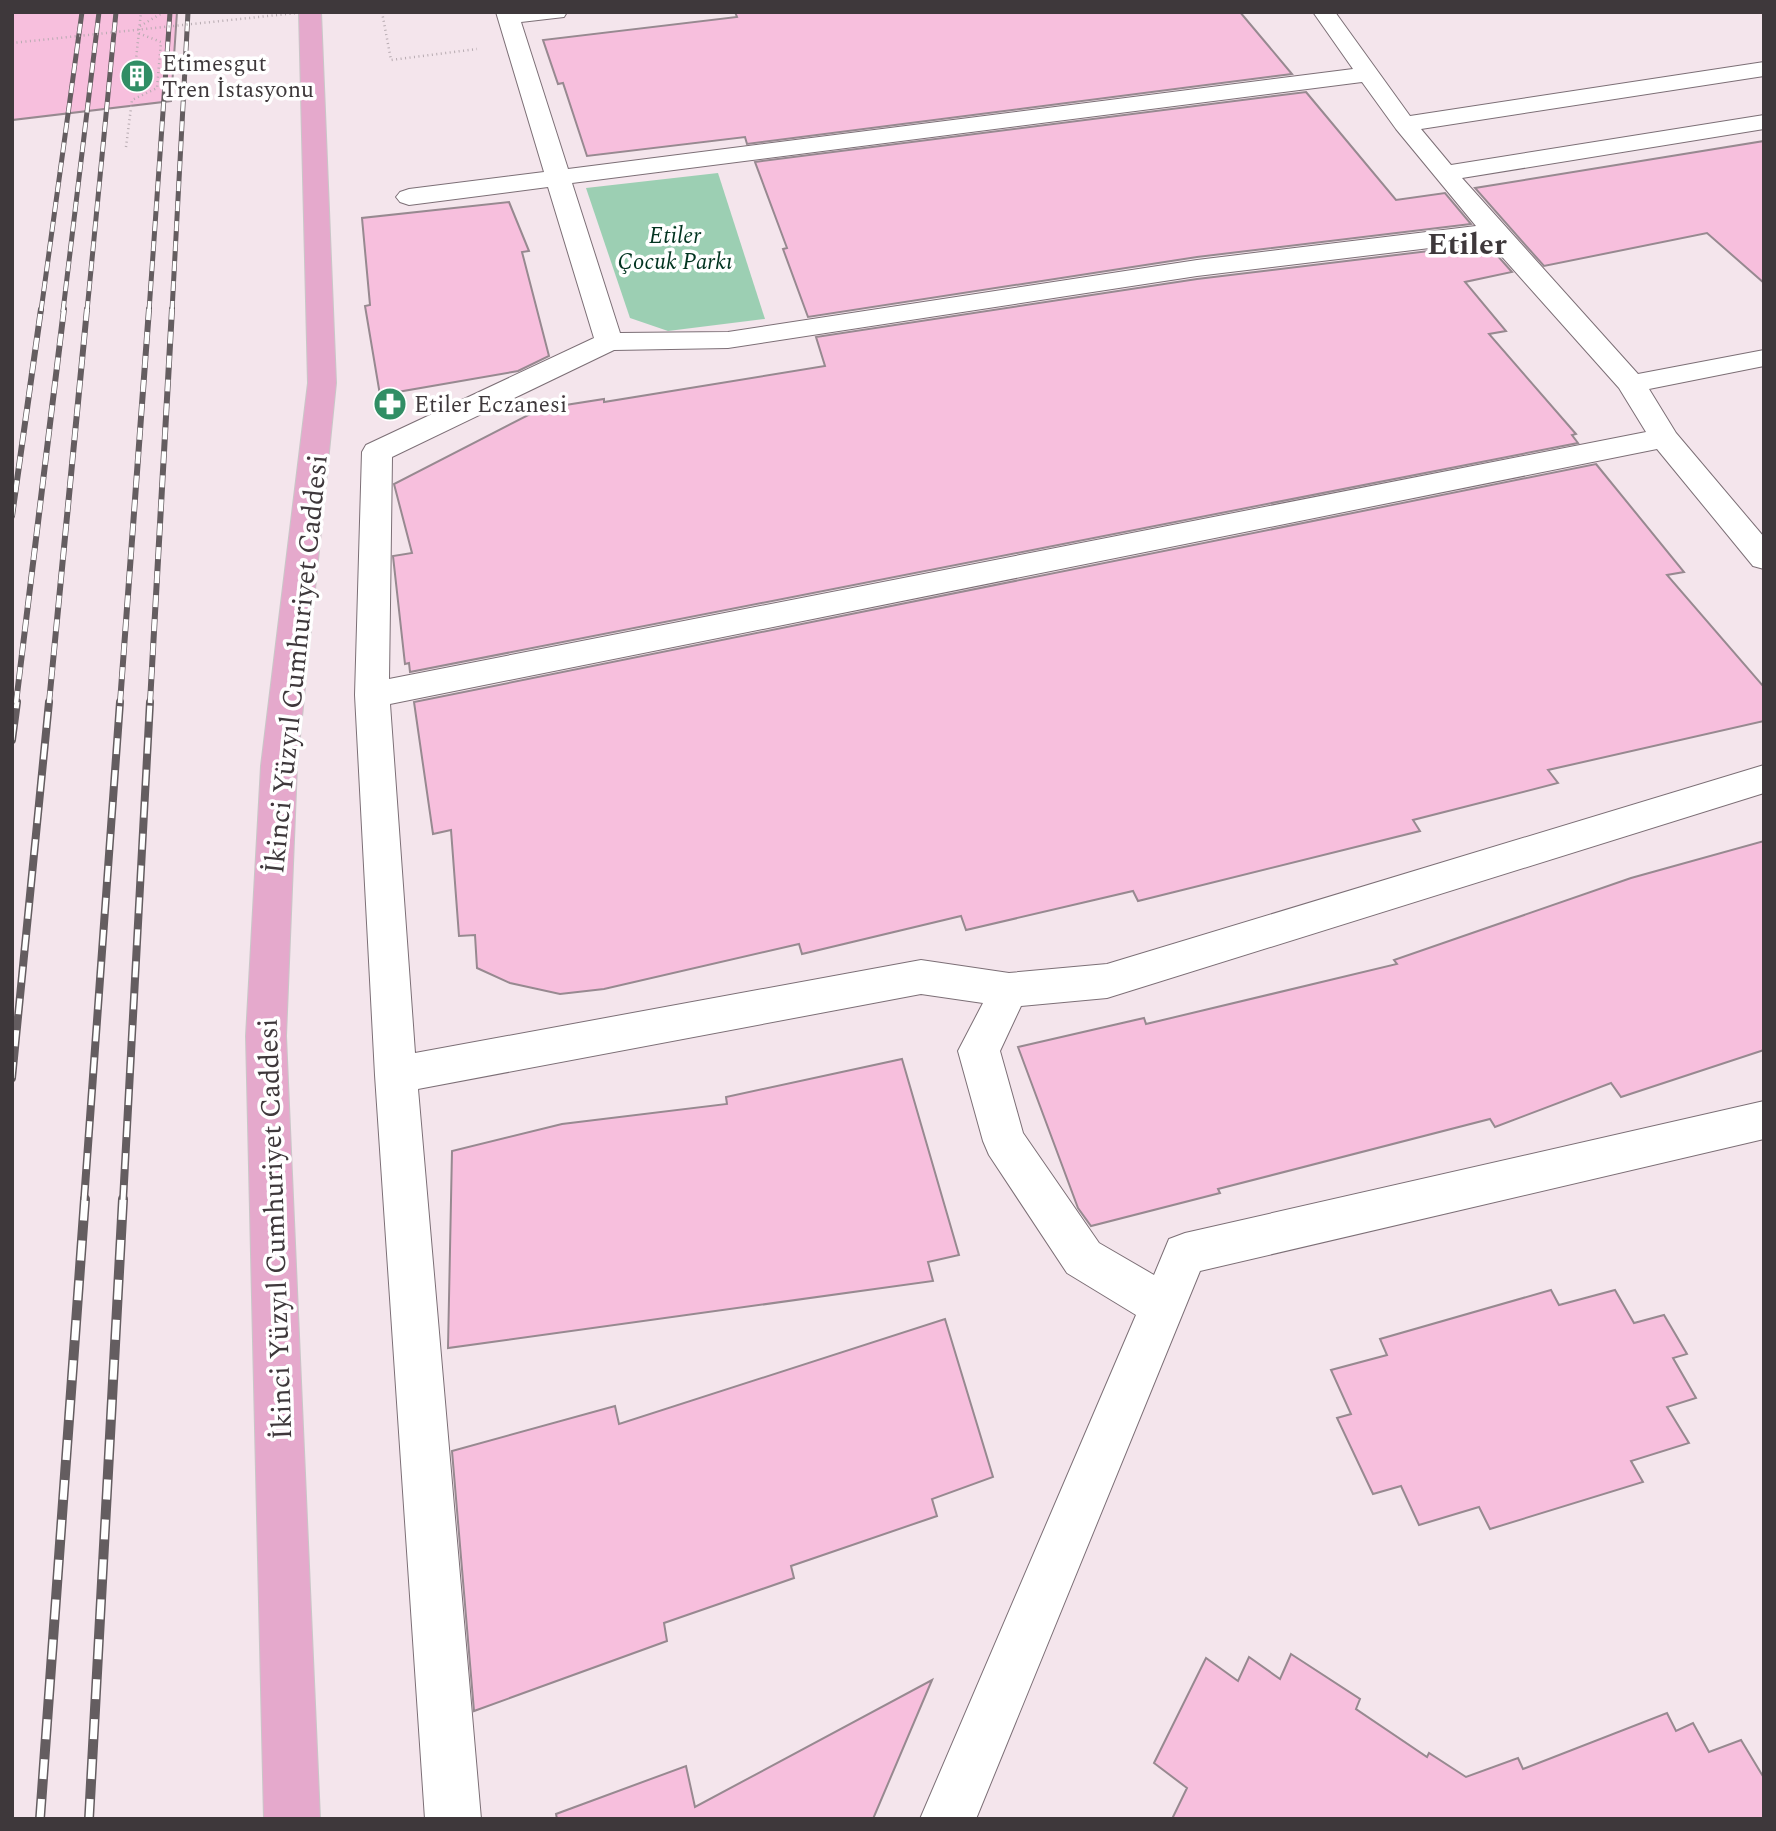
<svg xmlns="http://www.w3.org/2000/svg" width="1776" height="1831" font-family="Spectral,serif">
<rect width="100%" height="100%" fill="#f4e5ec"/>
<path fill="#9ccfb3" d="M718,173L765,319L668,331L630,318L586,188Z"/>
<g fill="#f7bfdd" stroke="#978990" stroke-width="2">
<path d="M12,12H177L171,101L12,120Z"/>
<path d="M735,12H1240L1292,74L747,144L745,137L587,156L563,83L558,84L543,40L737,17Z"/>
<path d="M1306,92L1396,200L1445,193L1471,224L1197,257L808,317L783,249L787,248L755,162Z"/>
<path d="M1764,141V283L1707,233L1544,266L1475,188Z"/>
<path d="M509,202L529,251L522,252L549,356L518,371L380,395L365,306L370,305L362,218Z"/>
<path d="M1487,244L1512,272L1465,282L1506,331L1489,334L1576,434L1572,435L1578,443L410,672L409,663L405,664L393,556L412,553L394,484L540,409L604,399V402L825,366L816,337L1197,279Z"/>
<path d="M1596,464L1684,572L1667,575L1764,687V721L1548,770L1558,783L1413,820L1420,831L1138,901L1133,891L966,930L961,916L802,954L799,944L604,989L560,994L510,983L477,968L475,935L459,936L451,830L433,834L414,702Z"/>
<path d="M1764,841V1050L1621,1097L1611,1083L1495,1127L1490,1119L1218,1189L1220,1193L1091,1226L1078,1208L1018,1047L1144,1018L1146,1024L1397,964L1394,960L1631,878Z"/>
<path d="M902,1059L959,1255L928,1262L933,1281L448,1348L452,1151L562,1124L727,1104L726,1097Z"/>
<path d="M1551,1290L1559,1305L1615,1290L1634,1323L1664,1315L1687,1354L1673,1358L1696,1398L1667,1407L1689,1443L1631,1461L1643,1482L1490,1529L1479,1507L1419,1525L1401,1486L1373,1494L1337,1418L1351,1414L1331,1370L1387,1355L1380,1339Z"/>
<path d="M945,1319L993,1477L932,1499L937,1516L791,1566L794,1578L664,1623L667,1641L474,1711L452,1451L615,1406L619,1424Z"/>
<path d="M1291,1654L1360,1699L1356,1709L1427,1757L1429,1753L1466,1777L1518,1758L1523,1769L1667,1713L1676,1731L1693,1723L1709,1752L1741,1740L1764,1778V1819H1172L1187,1788L1154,1763L1206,1658L1238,1681L1249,1657L1280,1679Z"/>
<path d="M932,1680L873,1819H557L556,1814L686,1766L695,1807Z"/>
</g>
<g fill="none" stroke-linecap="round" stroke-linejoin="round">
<defs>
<path id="minor" d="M496,12H567L564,17L521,22L568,169L1353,69L1313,12H1335L1410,116L1764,62V76L1421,129L1451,165L1764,115V129L1462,178L1638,374L1764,350V366L1649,389L1676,433L1764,537V569L1753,566L1657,449L390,704L415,1053L921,960L1009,973L1107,964L1764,765V793L1107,998L1021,1006L1000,1051L1023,1133L1099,1243L1154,1275L1169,1239L1185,1233L1764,1101V1139L1200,1271L976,1819H920L1136,1315L1067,1273L989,1155L983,1141L958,1051L983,1003L921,994L418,1089L481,1819H425L375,1075L355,695L362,452L366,445L594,338L548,187L409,205L400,202L396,197L400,192L409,189L544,172ZM1362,82L1396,129L1476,226L1197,260L728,332L620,333L572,183ZM1488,241L1619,388L1646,432L389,679L392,457L614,350L728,348L1197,276Z"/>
<path id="major" d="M299,12H321L336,383L297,766L286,1036L320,1819H264L246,1036L261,766L308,383Z"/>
</defs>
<use href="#minor" stroke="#7c6f76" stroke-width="2"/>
<use href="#major" stroke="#c9c7c8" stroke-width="2"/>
<g stroke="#b7abb1" stroke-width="2.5" stroke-dasharray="1 3.5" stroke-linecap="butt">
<path d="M382,12L391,60L477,49"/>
<path d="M140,26L164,12"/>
<path d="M133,88L141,12"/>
<path d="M126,147L132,100L157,88L161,42L138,33"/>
</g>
<use href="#minor" fill="#fff" fill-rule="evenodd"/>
<use href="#major" fill="#e5a9cc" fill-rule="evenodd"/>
<defs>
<g id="rail-far3">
<path d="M41,311L82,12"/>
<path d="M63,311L99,12"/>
<path d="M87,311L116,12"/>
<path d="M149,311L170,12"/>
<path d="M172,311L188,12"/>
</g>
<g id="rail-far2">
<path d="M12,516L41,309"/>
<path d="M16,703L64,309"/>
<path d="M49,703L87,309"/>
<path d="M120,703L149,309"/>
<path d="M150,703L172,309"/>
</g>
<g id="rail-far1">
<path d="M12,740L17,702"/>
<path d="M12,1078L49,702"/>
<path d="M84,1201L120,702"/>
<path d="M123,1201L150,702"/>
</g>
<g id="rail">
<path d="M40,1819L85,1199"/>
<path d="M89,1819L123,1199"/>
</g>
</defs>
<use href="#rail-far3" stroke="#645d60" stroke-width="5"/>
<use href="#rail-far2" stroke="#645d60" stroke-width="6"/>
<use href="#rail-far1" stroke="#645d60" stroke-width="8"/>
<use href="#rail" stroke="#645d60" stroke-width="10"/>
<use href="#rail-far3" stroke="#fff" stroke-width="3.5" stroke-dasharray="10" stroke-linecap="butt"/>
<use href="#rail-far2" stroke="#fff" stroke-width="4.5" stroke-dasharray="12" stroke-linecap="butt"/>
<use href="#rail-far1" stroke="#fff" stroke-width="5" stroke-dasharray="16" stroke-linecap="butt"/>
<use href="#rail" stroke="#fff" stroke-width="7" stroke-dasharray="20" stroke-linecap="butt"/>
<path stroke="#b7abb1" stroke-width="2.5" stroke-dasharray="1 3.5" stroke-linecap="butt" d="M12,43L306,12"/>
</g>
<defs>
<symbol id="building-disc" viewBox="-11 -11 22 22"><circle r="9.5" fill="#318e65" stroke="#fff"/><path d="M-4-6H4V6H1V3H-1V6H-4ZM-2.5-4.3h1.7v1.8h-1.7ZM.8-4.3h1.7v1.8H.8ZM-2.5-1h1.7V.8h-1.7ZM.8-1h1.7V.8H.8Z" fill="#fff"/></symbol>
<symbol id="pharmacy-disc" viewBox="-11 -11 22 22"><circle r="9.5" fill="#318e65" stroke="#fff"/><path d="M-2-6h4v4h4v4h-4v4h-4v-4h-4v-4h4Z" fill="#fff"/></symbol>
</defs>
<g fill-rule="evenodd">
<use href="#building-disc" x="118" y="57" width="38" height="38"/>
<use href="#pharmacy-disc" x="371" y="385" width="38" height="38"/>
</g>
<g text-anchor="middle" stroke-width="7" stroke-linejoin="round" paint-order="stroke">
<g font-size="23" fill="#3e383b" stroke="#fff" text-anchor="start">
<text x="162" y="71">Etimesgut<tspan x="162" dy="26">Tren İstasyonu</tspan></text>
<text x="414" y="412">Etiler Eczanesi</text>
</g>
<g font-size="23" font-style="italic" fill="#01331f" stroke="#fff">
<text x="675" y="243">Etiler<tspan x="675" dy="26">Çocuk Parkı</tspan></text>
</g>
<g font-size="28" fill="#3e383b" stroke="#fff">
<text transform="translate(295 664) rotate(-84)" y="10">İkinci Yüzyıl Cumhuriyet Caddesi</text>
<text transform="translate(274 1229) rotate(-92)" y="10">İkinci Yüzyıl Cumhuriyet Caddesi</text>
</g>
<g font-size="30" font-weight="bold" fill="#3e383b" stroke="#fff">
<text x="1467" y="254">Etiler</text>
</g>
</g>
<rect width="1776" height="1831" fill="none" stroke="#3e383b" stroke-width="28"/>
</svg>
